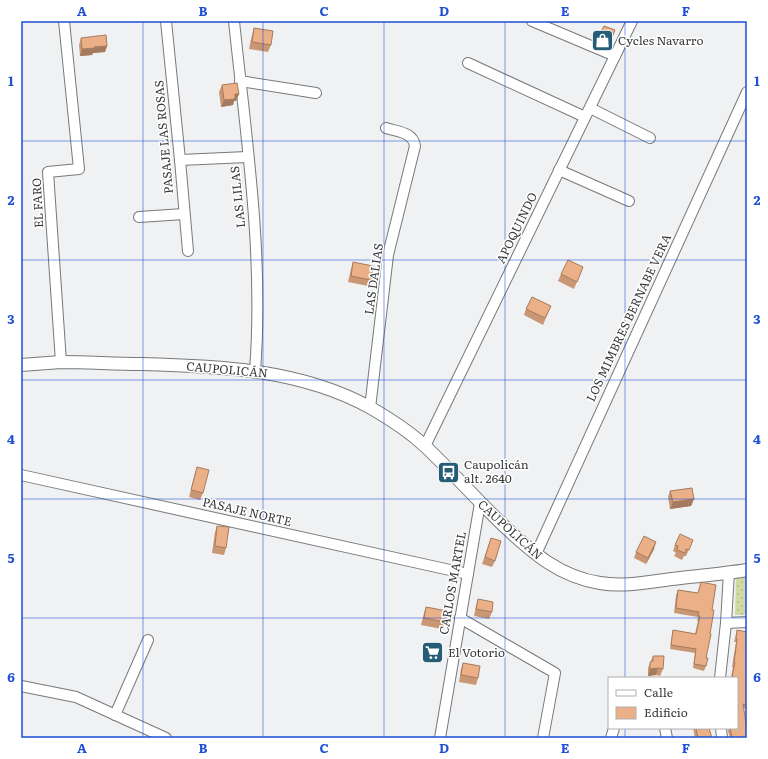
<svg xmlns="http://www.w3.org/2000/svg" width="768" height="759" font-family="Literata,serif">
<defs>
<pattern id="green-dots" width="8" height="8" patternUnits="userSpaceOnUse"><rect width="8" height="8" fill="#cfdaa2"/><path d="M2 2h.1M6 6h.1" fill="none" stroke="#b2bc8c" stroke-width="1.8" stroke-linecap="round"/></pattern>
</defs>
<rect width="100%" height="100%" fill="#f0f1f3"/>
<path fill="url(#green-dots)" d="M736,576H747V615H735Z"/>
<g fill="none" stroke-linecap="round" stroke-linejoin="round">
<defs>
<g id="minor">
<path d="M166,21L180,160L188,251"/>
<path d="M234,21C246,137 264,254 255,371"/>
<path d="M532,21L615,56"/>
<path d="M468,63L585,117"/>
<path d="M240,81L316,93"/>
<path d="M590,108L650,138"/>
<path d="M180,160L247,157"/>
<path d="M559,170L629,201"/>
<path d="M139,217L184,214"/>
<path d="M61,362L48,172L79,169L64,21"/>
<path d="M370,408L388,255L415,146C413,132 398,132 386,128"/>
<path d="M425,446L632,21"/>
<path d="M21,475L468,574"/>
<path d="M536,554L747,92"/>
<path d="M460,618L555,673L543,738"/>
<path d="M726,623L747,622"/>
<path d="M720,678L726,623L729,572"/>
<path d="M21,686L76,697L166,738"/>
<path d="M115,715L148,640"/>
<path d="M665,728L667,738"/>
<path d="M721,728L722,738"/>
<path d="M440,738L480,503"/>
<path d="M611,738L614,728"/>
</g>
<path id="tertiary" d="M21,365C34,364 48,363 61,362C88,362 114,364 141,364C219,366 301,369 371,408C390,419 410,432 426,447C453,473 478,501 505,527C533,553 560,577 600,583C624,587 648,582 672,579C697,576 722,574 747,570"/>
</defs>
<use href="#minor" stroke="#777879" stroke-width="12"/>
<use href="#tertiary" stroke="#777879" stroke-width="14"/>
<use href="#minor" stroke="#fff" stroke-width="10"/>
<use href="#tertiary" stroke="#fff" stroke-width="12"/>
</g>
<g fill="#ca9774">
<path d="M254,28L271,45L268,52L249,49L252,35Z"/>
<path d="M615,30L609,46L597,41L599,35Z"/>
<path d="M81,38L107,46L105,52L93,53L92,55L80,56L79,45Z"/>
<path d="M222,85L239,94L236,101H234L233,105L221,107L219,92Z"/>
<path d="M353,262L371,280L368,286L348,282L351,269Z"/>
<path d="M583,267L574,289L558,281L561,274Z"/>
<path d="M551,306L543,325L524,315L526,309Z"/>
<path d="M197,467L203,493L200,500L189,497L195,474Z"/>
<path d="M670,491L694,499L691,506L670,509L668,497Z"/>
<path d="M217,526L226,548L224,555L212,553L215,532Z"/>
<path d="M491,538L495,561L492,567L482,564Z"/>
<path d="M693,540L686,556H684L682,560L674,556L676,553L673,551L675,545Z"/>
<path d="M654,549L646,564L634,558L636,552Z"/>
<path d="M701,582L712,610L706,658V666L704,671L693,668L695,653L670,649L672,635L673,630L695,634L698,621H697L698,617L674,613L676,595L678,590L698,593Z"/>
<path d="M478,599L492,612L489,619L474,616L476,606Z"/>
<path d="M426,607L445,622L442,629L421,625L424,613Z"/>
<path d="M737,630L747,632V709L743,708L747,738H730L728,731L729,728H737V678H731L733,667H732L736,642H734Z"/>
<path d="M653,656L663,669L660,676L656,675L648,676V668Z"/>
<path d="M463,663L478,678L476,685L459,682L461,669Z"/>
<path d="M693,728H709L712,738H695Z"/>
</g>
<g fill="#a47b5e">
<path d="M107,46L105,52L93,53L92,55L80,56L82,49L94,47Z"/>
<path d="M235,94H239L236,101H234L233,105L221,107L224,100Z"/>
<path d="M694,499L691,506L670,509L673,502Z"/>
<path d="M656,542L654,549L646,564L648,558Z"/>
<path d="M658,668L656,675L648,676L650,669Z"/>
</g>
<g fill="#ebb087" stroke="#a47b5e">
<path d="M604,26L615,30L611,40L599,35Z"/>
<path d="M254,28L273,31L271,45L252,42Z"/>
<path d="M106,35L107,46L94,47L95,48L82,49L81,38Z"/>
<path d="M237,83L239,94H235V99L224,100L222,85Z"/>
<path d="M568,260L583,267L577,282L561,274Z"/>
<path d="M353,262L373,266L371,280L351,276Z"/>
<path d="M532,297L551,306L545,318L526,309Z"/>
<path d="M197,467L209,470L203,493L191,490Z"/>
<path d="M692,488L694,499L673,502L670,491Z"/>
<path d="M217,526L229,527L226,548L215,546Z"/>
<path d="M680,534L693,540L689,550L686,549L685,553L677,550L678,546L675,545Z"/>
<path d="M644,536L656,542L648,558L636,552Z"/>
<path d="M491,538L501,541L495,561L485,557Z"/>
<path d="M701,582L716,585L712,610H714L710,634H711L706,658H708L706,666L694,664L696,649L671,645L673,630L696,634L700,616H698L699,612L676,608L678,590L698,593Z"/>
<path d="M478,599L493,602L492,612L476,609Z"/>
<path d="M426,607L447,611L445,622L424,618Z"/>
<path d="M737,630L747,632V705L743,704L747,730V738H732L730,728H737V678H733V676H732L735,663H734L737,639L736,638Z"/>
<path d="M653,656H664L663,669L658,668L650,669V662L653,661Z"/>
<path d="M463,663L480,666L478,678L461,675Z"/>
<path d="M696,728H709L712,738H698Z"/>
</g>
<path fill="none" stroke="#1d4ed8" stroke-width="1" stroke-opacity="0.55" d="M143,21V738M263,21V738M384,21V738M505,21V738M625,21V678M21,141H747M21,260H747M21,380H747M21,499H747M21,618H747M625,728V738"/>
<defs>
<symbol id="shop-square" viewBox="-11 -11 22 22"><rect x="-9" y="-9" width="18" height="18" rx="4" fill="#255d77" stroke="#fff"/><path d="M-5-2.5h2.3a2.7 3.5 0 0 1 5.4 0H5L5.5 6h-11ZM-1.5-2.5h3a1.5 2.3 0 0 0-3 0Z" fill="#fff"/></symbol>
<symbol id="bus-square" viewBox="-11 -11 22 22"><rect x="-9" y="-9" width="18" height="18" rx="4" fill="#255d77" stroke="#fff"/><path d="M-5-6H5V4H4V6H2V4H-2V6H-4V4H-5ZM-3.5-4V0h7V-4ZM-3.5 1.2v1.5H-2V1.2ZM2 1.2v1.5H3.5V1.2Z" fill="#fff"/></symbol>
<symbol id="supermarket-square" viewBox="-11 -11 22 22"><rect x="-9" y="-9" width="18" height="18" rx="4" fill="#255d77" stroke="#fff"/><path d="M-6-5.5h2.5l.6 2H6L4.5 2H-2.5L-4.4-4H-6ZM-1.5 3.2a1.3 1.3 0 1 0 .1 0ZM3 3.2a1.3 1.3 0 1 0 .1 0Z" fill="#fff"/></symbol>
</defs>
<g fill-rule="evenodd">
<use href="#shop-square" x="590" y="28" width="25" height="25"/>
<use href="#bus-square" x="436" y="460" width="25" height="25"/>
<use href="#supermarket-square" x="420" y="640" width="25" height="25"/>
</g>
<g text-anchor="middle" stroke-width="3" stroke-linejoin="round" paint-order="stroke">
<g font-size="12" fill="#393a3b" stroke="#fff" text-anchor="start">
<text x="618" y="45">Cycles Navarro</text>
<text x="464" y="469">Caupolicán<tspan x="464" dy="14">alt. 2640</tspan></text>
<text x="448" y="657">El Votorio</text>
</g>
<g font-size="12" fill="#393a3b" stroke="#fff">
<text transform="translate(164 137) rotate(-95)" y="4">PASAJE LAS ROSAS</text>
<text transform="translate(238 197) rotate(-96)" y="4">LAS LILAS</text>
<text transform="translate(38 203) rotate(-93)" y="4">EL FARO</text>
<text transform="translate(517 228) rotate(-64)" y="4">APOQUINDO</text>
<text transform="translate(374 279) rotate(-82)" y="4">LAS DALIAS</text>
<text transform="translate(629 318) rotate(-65)" y="4">LOS MIMBRES BERNABE VERA</text>
<text transform="translate(227 370) rotate(5)" y="4">CAUPOLICÁN</text>
<text transform="translate(247 512) rotate(13)" y="4">PASAJE NORTE</text>
<text transform="translate(510 530) rotate(42)" y="4">CAUPOLICÁN</text>
<text transform="translate(453 583) rotate(-80)" y="4">CARLOS MARTEL</text>
</g>
</g>
<rect width="768" height="759" fill="none" stroke="#ffffff" stroke-width="44"/>
<rect x="608" y="677" width="130" height="52" fill="#ffffff" stroke="#b0b0b1"/>
<rect x="616" y="690" width="20" height="6" fill="#ffffff" stroke="#b0b0b1"/>
<text x="644" y="697" font-size="12" fill="#393a3b">Calle</text>
<rect x="616" y="707" width="20" height="12" fill="#ebb087" stroke="#b0b0b1"/>
<text x="644" y="717" font-size="12" fill="#393a3b">Edificio</text>
<rect x="22" y="22" width="724" height="715" fill="none" stroke="#1d4ed8" stroke-width="1.5"/>
<g font-size="13" text-anchor="middle" font-weight="bold" fill="#1d4ed8">
<text x="82" y="16">A</text>
<text x="203" y="16">B</text>
<text x="324" y="16">C</text>
<text x="444" y="16">D</text>
<text x="565" y="16">E</text>
<text x="686" y="16">F</text>
<text x="11" y="86">1</text>
<text x="757" y="86">1</text>
<text x="11" y="205">2</text>
<text x="757" y="205">2</text>
<text x="11" y="324">3</text>
<text x="757" y="324">3</text>
<text x="11" y="444">4</text>
<text x="757" y="444">4</text>
<text x="11" y="563">5</text>
<text x="757" y="563">5</text>
<text x="11" y="682">6</text>
<text x="757" y="682">6</text>
<text x="82" y="753">A</text>
<text x="203" y="753">B</text>
<text x="324" y="753">C</text>
<text x="444" y="753">D</text>
<text x="565" y="753">E</text>
<text x="686" y="753">F</text>
</g>
</svg>
